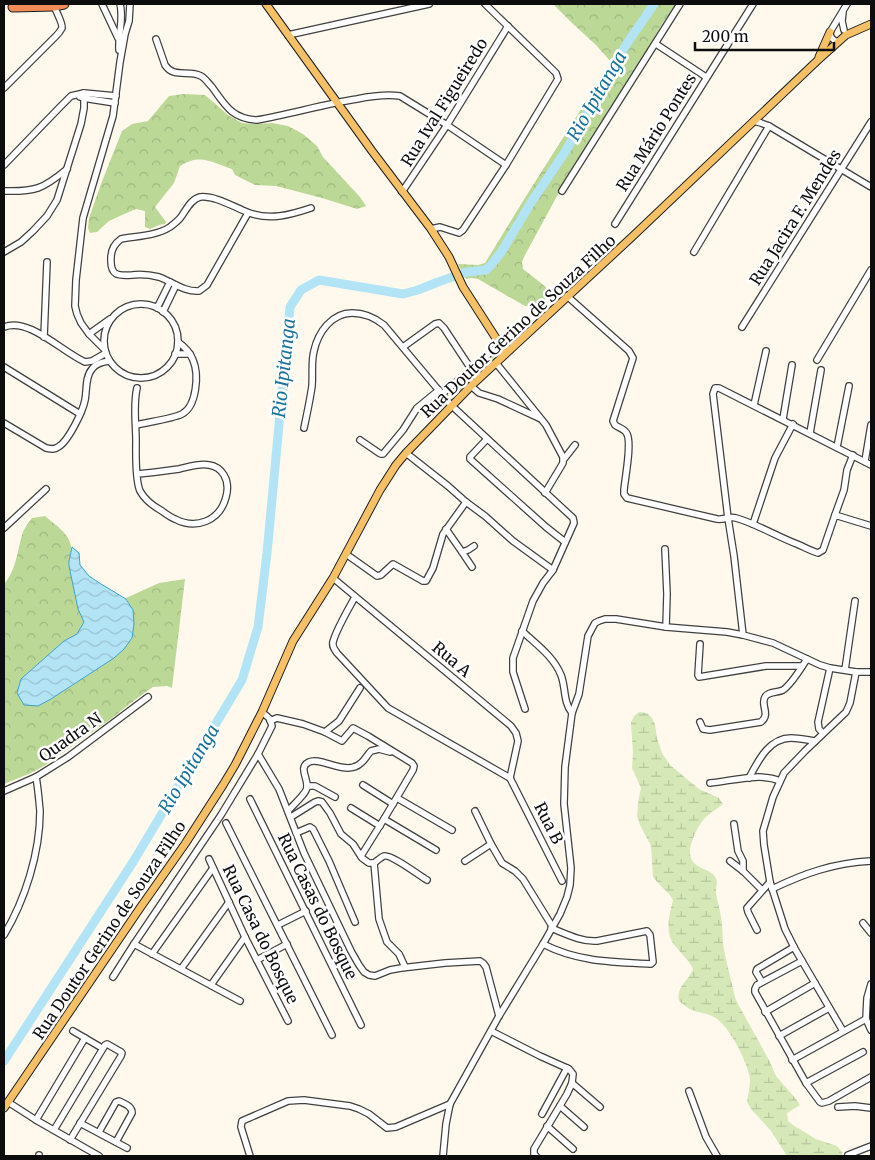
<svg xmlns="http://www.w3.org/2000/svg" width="875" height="1160" font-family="Merriweather,serif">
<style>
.forest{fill:url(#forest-crowns)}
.wetland{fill:url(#wetland-marsh)}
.park{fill:url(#park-tufts)}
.water{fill:url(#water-waves);stroke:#3ba2ca}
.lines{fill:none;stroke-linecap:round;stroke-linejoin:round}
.river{stroke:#b3e4f5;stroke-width:9}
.minor-casing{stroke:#404040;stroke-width:8}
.major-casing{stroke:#1e1e1e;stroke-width:9}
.highway-casing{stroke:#1e1e1e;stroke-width:11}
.minor{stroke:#fff;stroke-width:5.5}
.major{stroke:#f6c166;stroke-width:7}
.highway{stroke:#f18c58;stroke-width:9}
.labels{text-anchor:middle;stroke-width:5;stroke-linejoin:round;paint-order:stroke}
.street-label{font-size:16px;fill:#0d0d0d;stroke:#fff}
.water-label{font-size:18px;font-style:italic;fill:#19729c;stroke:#fff}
</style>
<defs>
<pattern id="forest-crowns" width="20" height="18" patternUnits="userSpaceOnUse" patternTransform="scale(1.25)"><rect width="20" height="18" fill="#bcd897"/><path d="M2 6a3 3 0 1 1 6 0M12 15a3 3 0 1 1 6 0" fill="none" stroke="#a0b881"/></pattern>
<pattern id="wetland-marsh" width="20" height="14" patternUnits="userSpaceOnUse" patternTransform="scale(1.25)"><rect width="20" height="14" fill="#d6e8b8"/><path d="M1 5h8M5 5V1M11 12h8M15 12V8" fill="none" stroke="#b6c69d"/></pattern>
<pattern id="park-tufts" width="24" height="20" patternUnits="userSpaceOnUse" patternTransform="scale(1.25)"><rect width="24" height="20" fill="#d6e8b8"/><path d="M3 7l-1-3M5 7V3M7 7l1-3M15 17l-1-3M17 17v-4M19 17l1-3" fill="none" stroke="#b6c69d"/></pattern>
<pattern id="water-waves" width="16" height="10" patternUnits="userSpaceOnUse" patternTransform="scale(1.25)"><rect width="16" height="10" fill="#b3e4f5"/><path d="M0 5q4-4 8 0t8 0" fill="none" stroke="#99c2d1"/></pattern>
</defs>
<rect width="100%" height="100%" fill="#fff9ed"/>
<!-- forest -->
<g class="forest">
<path d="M553,4H676L660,27L641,61L601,126L575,163L525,255L522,262L523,269L546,287C549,304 540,308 525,306L478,279L471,278L466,279L458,264L478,265L485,263L528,193L611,62L596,45L573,24Z"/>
<path d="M184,94L205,95L228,115L242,123L255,124L272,123L288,126L303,134L317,146L323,157L360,197L366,206L357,209L322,198L276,186L255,185L235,175L232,169C212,162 200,153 180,166L174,183L155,207L166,222L165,224L159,225L150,229L145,227V211L136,209L122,215L109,221L97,232L90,233L88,228L89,218L101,184L122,131L132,124L148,121L169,96Z"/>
<path d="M45,516C54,524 69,533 71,546C72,552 68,560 69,566L78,609L84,622L77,634L64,641L21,679L38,706L51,699L64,691L114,658L124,649L133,610L126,598L159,583L185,579L172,688L167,686L153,687L132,702L111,719L44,766L31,773L4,784V584C17,569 17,550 23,532C25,527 29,522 32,518Z"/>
</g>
<!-- wetland -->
<path class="wetland" d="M639,712L647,713L652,718L655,724L657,738L662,753L670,765L699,789L719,798L723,804C717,809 710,813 705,818C698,825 689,844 690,854C692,872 717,867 717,883C717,885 716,888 716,890C716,899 720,908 721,917C723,926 722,935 723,944C726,962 731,979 735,997L738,1004L770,1062L776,1076L796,1099L800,1105L787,1113L788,1121L793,1125L816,1139L837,1146L842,1152V1156H787L771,1131L751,1109L747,1102C748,1095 750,1087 750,1079C748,1063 729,1025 714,1017C707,1013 699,1013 692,1010C687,1008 683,1004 679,1001C676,986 688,982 693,969C689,960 682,955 676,947C664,934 669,915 673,900L669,894L658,883L653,877L651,846L640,825L637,817L638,802L641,788L632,768L633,753L631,723L634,716Z"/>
<!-- park -->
<polygon class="park" points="498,346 503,353 453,400 447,392"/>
<!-- water -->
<polygon class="water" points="72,547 79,553 80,565 89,576 101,584 126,599 133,610 134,624 132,638 124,649 114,658 51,699 38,706 24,705 17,693 21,679 64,641 77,634 84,622 78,609 69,566 69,561"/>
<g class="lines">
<!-- river -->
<polyline class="river" points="4,1061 133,862 242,680 258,627 267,553 290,307 301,290 319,280 403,294 418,290 438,282 467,272 486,270 492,264 502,251 530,204 565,152 626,45 654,4"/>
<!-- minor casing -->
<g class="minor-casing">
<g id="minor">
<polyline points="102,4 118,38"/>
<polyline points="843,12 842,21 844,30"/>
<polyline points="288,35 429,4"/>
<path d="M156,39L165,65C174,79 189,69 201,76C205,78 208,83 212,87C225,105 232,119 257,120C291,114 324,104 357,99C372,96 385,94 400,96L447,125L506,165"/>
<path d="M838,42C833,40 830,38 830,32L847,4"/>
<polyline points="656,44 706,77"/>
<path d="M119,50C118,35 124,18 120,4"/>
<path d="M4,88L56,36C57,35 61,30 62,28C63,24 56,11 54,6"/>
<polyline points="80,97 83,98 115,103"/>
<polyline points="754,121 761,123 769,126 871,187"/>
<polyline points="4,165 59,108 71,96 84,93 116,96"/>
<path d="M4,191C35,192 43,189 67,169"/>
<polyline points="562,191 680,4"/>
<polyline points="402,192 447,125 508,26"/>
<path d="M248,213L207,285L199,291C184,292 173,282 159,277C151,275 141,274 132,275C118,276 110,276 111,258C111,250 114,244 121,239C137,236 156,236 170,227C174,224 178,221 181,217C186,210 191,199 200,197C214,195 234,207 247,212C269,221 290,215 311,208"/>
<polyline points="615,224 753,4"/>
<polyline points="431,229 440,227 459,233 463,230 506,165 558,79 556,73 485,4"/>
<polyline points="4,252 21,242 33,231 47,216 57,200 81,124 84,108 84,93"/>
<polyline points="694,252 769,126"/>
<path d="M567,296L629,351L633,358L613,421L615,425C619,428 625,429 627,434C632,444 625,478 624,490V494L627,498L717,519C725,520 729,516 736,518C757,524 776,536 797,544C804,547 811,551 818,553L823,550L835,515L871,526"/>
<circle cx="141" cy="341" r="37"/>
<polyline points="157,308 170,282"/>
<polyline points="163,312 176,285"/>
<path d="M4,327C29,317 62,352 85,362L92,361L106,353"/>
<polyline points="742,327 871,122"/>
<polyline points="89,334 110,319"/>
<polyline points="44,337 47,262"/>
<polyline points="403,347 435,324 439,323 444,328 471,369 479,379"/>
<polyline points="105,350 89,334 81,323 77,314 75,306 76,280 83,218 113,116 120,62 125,34 129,21 130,4"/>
<polyline points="175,354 190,354"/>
<polyline points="817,360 871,270"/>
<polyline points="496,363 546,425 563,457 563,463 545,493"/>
<polyline points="4,367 80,414"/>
<polyline points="471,386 479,393 498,399 539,418"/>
<polyline points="442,394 497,347"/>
<polyline points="754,405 766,351"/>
<polyline points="783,419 792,365"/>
<path d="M4,423L46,448C51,449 54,450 58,447C68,442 83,411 85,400C87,390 85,377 92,369C96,363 103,362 109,361"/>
<path d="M136,425C148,422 172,419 182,414C197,406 199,374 193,360C190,352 185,347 178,342"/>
<path d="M304,428C307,414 310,400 312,386C313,374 311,362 314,351C318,332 332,313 352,313C365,313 374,317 384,325L451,405L573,518L574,523L553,570L543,583L533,601L513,658V672L525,709"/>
<polyline points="810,433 821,370"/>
<polyline points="487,439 470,457 470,459 546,527 565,542"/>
<polyline points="360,440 379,453 381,454 383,454 403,430 417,408 439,390"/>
<polyline points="837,447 849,386"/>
<polyline points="406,453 448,486 466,502 485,516 513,541 553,570"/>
<polyline points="564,459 575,445"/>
<polyline points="865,461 871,425"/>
<path d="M137,474C151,473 165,471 179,469C188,467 200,463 209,465C216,466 221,470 224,475C228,482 228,490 226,497C220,521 196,530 175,519C170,517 166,514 162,511C153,506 145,500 140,491C135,479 136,454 136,441C136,424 133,405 137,388"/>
<polyline points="835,515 844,490 847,470 853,455"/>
<polyline points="753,524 775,458 793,424"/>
<polyline points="4,528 46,489"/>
<polyline points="446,529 462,552 468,550 474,546"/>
<polyline points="665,549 667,594 666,627"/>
<polyline points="462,552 472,567"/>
<polyline points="346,554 377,576 381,575 393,564 423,581 426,581 433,568 443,534 466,502"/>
<polyline points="333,578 511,726 516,733 518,741 510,778"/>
<path d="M355,597C349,608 336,630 333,642C332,646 334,649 337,653L388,708L510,778"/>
<path d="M522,631C537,645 553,656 561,675C566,688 563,702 572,713"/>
<polyline points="743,635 734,556 728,518 713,394 715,388 719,388 871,465"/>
<polyline points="700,644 698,675 699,677 766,666 802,666"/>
<polyline points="845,670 855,601"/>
<polyline points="270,721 277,718 303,724 325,732 342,741 353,728 368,736 412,763 414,766 413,770 384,819"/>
<path d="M700,722L703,729L710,730L761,722C771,714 760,705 765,697C768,691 778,693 783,690C792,684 801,668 807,659"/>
<polyline points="325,732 339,721 360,688"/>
<polyline points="823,733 819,729 818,722 830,668"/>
<polyline points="258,754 279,789 304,853 351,951 359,965 364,972 369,975 375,976 390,970 401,968 445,963 480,961 483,963 486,967 499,1016"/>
<polyline points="510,778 562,881"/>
<path d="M749,778C758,761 769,738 791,738C799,738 807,740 815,741"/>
<path d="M710,783C732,781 760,772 780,781"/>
<polyline points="363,785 393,804"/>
<polyline points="307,786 315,786 335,797"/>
<polyline points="4,791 36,777 68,757 148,697"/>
<polyline points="397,798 452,830"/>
<polyline points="250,799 361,1025"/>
<polyline points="351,808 380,826"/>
<path d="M288,811C293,805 307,793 307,787C308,778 298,767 309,762C321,756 346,777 361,763C365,760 367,755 371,751L379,749L390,752"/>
<polyline points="475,811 491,844 502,863 515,871 523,879 552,926"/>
<path d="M291,817L315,802L318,801L322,802L330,813L341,834L353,844L362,858L369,863H374C377,861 381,857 384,856C391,854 420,876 427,880"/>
<polyline points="226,823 332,1035"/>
<polyline points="734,824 738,851 743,861 743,871"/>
<polyline points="296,833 310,827 313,829 329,861 355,922"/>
<polyline points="361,856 384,819 436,850"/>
<polyline points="209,859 245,937 288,1021"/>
<polyline points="465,861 491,844"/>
<polyline points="730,861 743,871 762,890"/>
<polyline points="374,863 379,919 387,942 399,954 405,967"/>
<path d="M772,889C805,873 834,863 871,861"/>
<polyline points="863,923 871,933"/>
<polyline points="278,925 306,911"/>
<polyline points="757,930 748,912 747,908 770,882"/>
<path d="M4,935C25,900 40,853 40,811C39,800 38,788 36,777"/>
<polyline points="134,944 240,1001"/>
<path d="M543,944C578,962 613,962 651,964L653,962L650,935L647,931L597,941C581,942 566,934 551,928"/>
<polyline points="152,954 213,868"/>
<polyline points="257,960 287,944"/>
<polyline points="802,961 757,985 755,989 755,992 806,1083 863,1052"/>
<polyline points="181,969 229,902"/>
<polyline points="113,977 134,944 221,815 258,754 272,726 270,719 262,712"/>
<polyline points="762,982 756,972 757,969 794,947"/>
<polyline points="871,984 867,998 866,1019 871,1030"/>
<polyline points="211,985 245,937"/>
<polyline points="765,1012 815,983"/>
<polyline points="73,1031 102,1048"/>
<polyline points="491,1031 540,1056 569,1069 573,1074 572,1083 567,1094 534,1149 534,1154 536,1156"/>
<polyline points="843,1031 795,949 785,929 770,882 764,845 763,831 773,797 784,773 805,751 846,712 850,703 856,672"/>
<polyline points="779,1036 829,1008"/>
<polyline points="792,1060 866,1019"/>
<polyline points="572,1083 600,1107"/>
<polyline points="806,1083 820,1102 822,1103 829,1101 871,1077"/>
<polyline points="689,1091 706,1137 717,1156"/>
<polyline points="8,1102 36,1120 99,1156"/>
<polyline points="560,1106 584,1127"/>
<polyline points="838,1107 855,1106 871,1108"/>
<polyline points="542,1114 567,1068"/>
<polyline points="36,1120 85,1038"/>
<polyline points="80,1123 127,1148"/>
<polyline points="547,1126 573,1149"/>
<polyline points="54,1130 105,1045 107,1044 121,1052 122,1053 121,1056 70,1140"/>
<path d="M99,1132L116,1102L119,1101C125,1104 132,1106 132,1113L116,1142"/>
<polyline points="848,1155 871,1146"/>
<polyline points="39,1156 39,1155"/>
<polyline points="250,1156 241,1127 242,1121 288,1101 304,1100 350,1106 359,1109 369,1114 387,1128 396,1127 450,1104"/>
<polyline points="443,1156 446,1124 450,1104 499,1016 543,944 560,914 567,897 570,885 571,868 564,804 565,767 572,713 579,694 588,636 595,623 599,621 605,619 616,619 666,627 727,632 743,635 773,643 820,665 830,668 856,672 871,672"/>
</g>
</g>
<!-- major casing -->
<g class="major-casing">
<g id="major">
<polyline points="266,4 372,151 431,229 449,257 463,287 501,346 504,355"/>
<polyline points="819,57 830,32"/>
<polyline points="4,1108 140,908 185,844 223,785 235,765 262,712 293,641 333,578 380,490 396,465 406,453 471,386 633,236 817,61 846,35 871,24"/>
</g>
</g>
<!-- highway casing -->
<g class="highway-casing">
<polyline id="highway" points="13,7 54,6 64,4"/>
</g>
<!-- minor -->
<use href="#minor" class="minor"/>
<!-- major -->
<use href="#major" class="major"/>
<!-- highway -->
<use href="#highway" class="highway"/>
</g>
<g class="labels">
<!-- street labels -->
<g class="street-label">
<text transform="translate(444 102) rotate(-58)" y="6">Rua Ival Figueiredo</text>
<text transform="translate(656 132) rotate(-58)" y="6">Rua Mário Pontes</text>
<text transform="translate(795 217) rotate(-58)" y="6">Rua Jacira F. Mendes</text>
<text transform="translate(518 326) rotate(-43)" y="6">Rua Doutor Gerino de Souza Filho</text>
<text transform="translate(452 659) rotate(40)" y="6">Rua A</text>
<text transform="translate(70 737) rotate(-35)" y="6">Quadra N</text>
<text transform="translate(549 823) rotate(63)" y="6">Rua B</text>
<text transform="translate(318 906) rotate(64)" y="6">Rua Casas do Bosque</text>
<text transform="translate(109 930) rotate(-56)" y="6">Rua Doutor Gerino de Souza Filho</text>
<text transform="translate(261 934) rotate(64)" y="6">Rua Casa do Bosque</text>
</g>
<!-- water labels -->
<g class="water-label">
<text transform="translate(597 96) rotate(-60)" y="6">Rio Ipitanga</text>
<text transform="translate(284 368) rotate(-84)" y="6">Rio Ipitanga</text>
<text transform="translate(189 769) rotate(-59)" y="6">Rio Ipitanga</text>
</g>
</g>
<!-- border -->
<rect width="875" height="1160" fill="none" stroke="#0d0d0d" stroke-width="10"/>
<!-- scale -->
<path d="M695 42v8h139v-8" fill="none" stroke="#0d0d0d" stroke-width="2.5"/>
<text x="702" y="42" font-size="15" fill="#0d0d0d" stroke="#ffffff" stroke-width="4" paint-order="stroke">200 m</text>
</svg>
